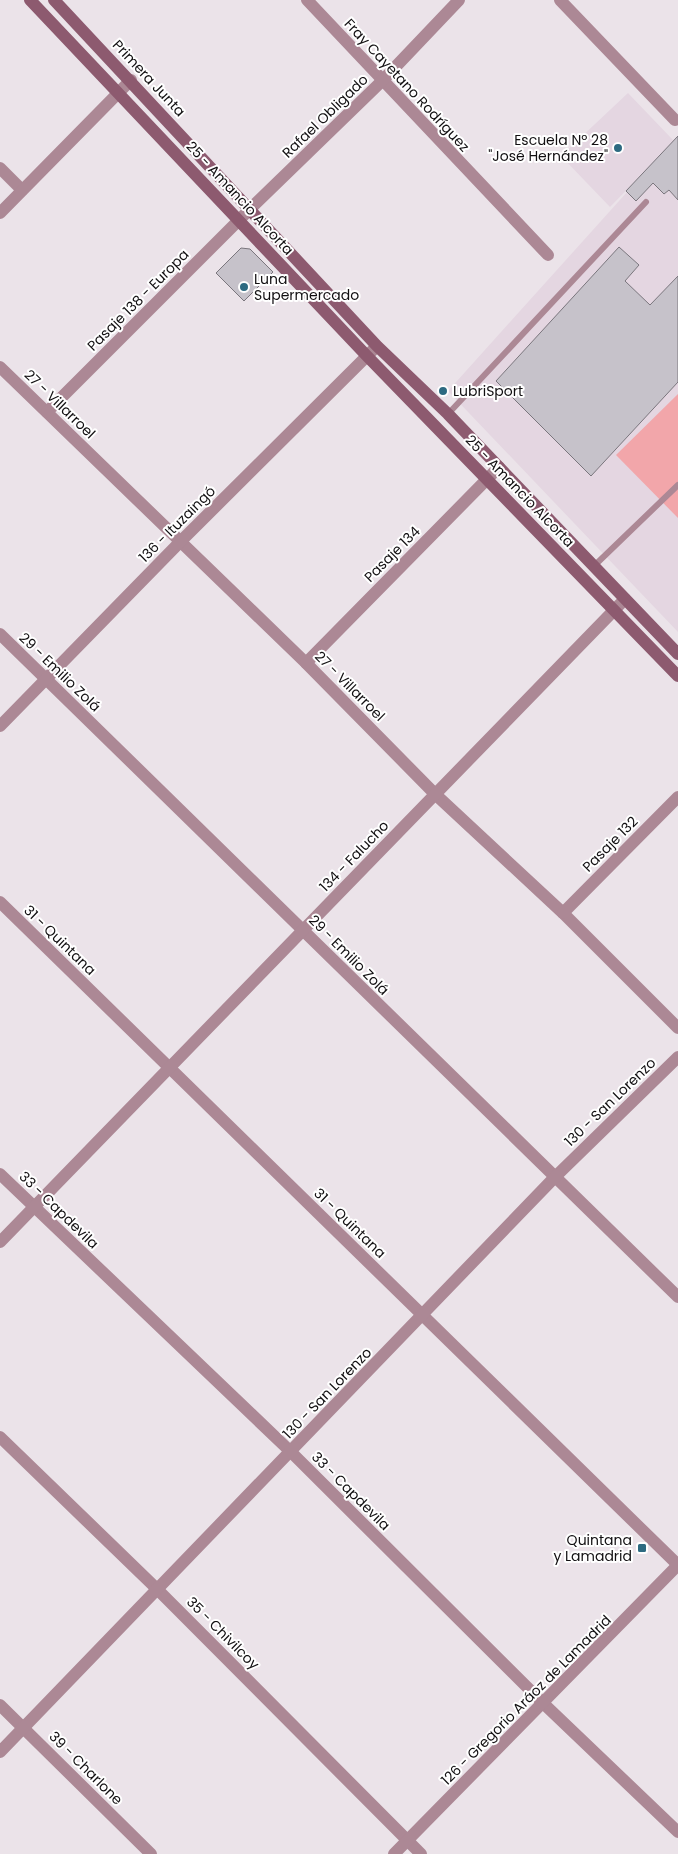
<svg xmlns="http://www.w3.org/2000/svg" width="678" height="1854" font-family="Poppins,sans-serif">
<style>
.built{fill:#e4d6e1}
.green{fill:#f2a6aa}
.building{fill:#c6c2ca;stroke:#7a767d}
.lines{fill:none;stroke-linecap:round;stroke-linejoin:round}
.lane{stroke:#ac8895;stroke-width:6}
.street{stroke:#ac8895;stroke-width:12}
.secondary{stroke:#8d5a6f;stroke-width:12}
.poi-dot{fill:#2d6a81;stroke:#fff;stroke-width:2}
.labels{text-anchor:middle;stroke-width:4;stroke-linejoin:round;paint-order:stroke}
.street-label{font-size:14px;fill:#110f11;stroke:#fff}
.poi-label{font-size:14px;fill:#110f11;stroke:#fff;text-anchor:end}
</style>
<rect width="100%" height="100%" fill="#ebe3e9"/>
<!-- built -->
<polygon class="built" points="628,93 673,140 678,136 678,632 448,391 655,161 610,207 561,156"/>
<!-- green -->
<polygon class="green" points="678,394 678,518 616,455"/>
<!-- building -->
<g class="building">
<polygon points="678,136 678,200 669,190 664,194 653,183 636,201 626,191"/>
<polygon points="619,247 639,265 625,281 650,305 678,276 678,382 591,476 496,381"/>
<polygon points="241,248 250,249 273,272 244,301 216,273"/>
</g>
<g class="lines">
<!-- lane -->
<g class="lane">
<polyline points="448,414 646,202"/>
<polyline points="594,566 678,485"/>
</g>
<!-- street -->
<g class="street">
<polyline points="307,0 548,255"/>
<polyline points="560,0 675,120"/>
<polyline points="0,168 22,190"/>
<polyline points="0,213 131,80"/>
<polyline points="0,367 306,663 435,794 563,913 678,1028"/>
<polyline points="47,412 250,209 382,81 459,0"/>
<polyline points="0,634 678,1297"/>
<polyline points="306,663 499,467"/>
<polyline points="0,726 180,542 375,348"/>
<polyline points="0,902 678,1565"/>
<polyline points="563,913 678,797"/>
<polyline points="0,1174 291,1452 544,1704 678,1832"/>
<polyline points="0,1242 625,599"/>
<polyline points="0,1437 158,1590 421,1854"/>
<polyline points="0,1705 151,1854"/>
<polyline points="0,1752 554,1178 678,1057"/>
<polyline points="394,1854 678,1565"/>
</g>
<!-- secondary -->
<g class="secondary">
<polyline points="30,0 366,355 678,676"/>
<polyline points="54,0 377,346 448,414 678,654"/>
</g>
</g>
<!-- markers -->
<g class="poi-dot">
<circle cx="618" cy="148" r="5"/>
<circle cx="244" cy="287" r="5"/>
<circle cx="443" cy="391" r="5"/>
<rect x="637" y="1543" width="10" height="10" rx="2.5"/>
</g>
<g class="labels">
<!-- street labels -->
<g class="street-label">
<text transform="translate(149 78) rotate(47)" y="5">Primera Junta</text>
<text transform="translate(407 85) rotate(47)" y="5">Fray Cayetano Rodríguez</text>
<text transform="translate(325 116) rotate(-44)" y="5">Rafael Obligado</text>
<text transform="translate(240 198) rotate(47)" y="5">25 - Amancio Alcorta</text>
<text transform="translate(138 300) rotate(-45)" y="5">Pasaje 138 - Europa</text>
<text transform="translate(60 404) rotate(44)" y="5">27 - Villarroel</text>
<text transform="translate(520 491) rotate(46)" y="5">25 - Amancio Alcorta</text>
<text transform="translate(177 524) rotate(-45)" y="5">136 - Ituzaingó</text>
<text transform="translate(392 554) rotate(-45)" y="5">Pasaje 134</text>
<text transform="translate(60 672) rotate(44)" y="5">29 - Emilio Zolá</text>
<text transform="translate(350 686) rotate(45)" y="5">27 - Villarroel</text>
<text transform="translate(610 844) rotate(-45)" y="5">Pasaje 132</text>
<text transform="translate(354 856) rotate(-46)" y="5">134 - Falucho</text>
<text transform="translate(60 940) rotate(44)" y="5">31 - Quintana</text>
<text transform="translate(349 955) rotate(45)" y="5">29 - Emilio Zolá</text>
<text transform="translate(610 1102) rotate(-44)" y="5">130 - San Lorenzo</text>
<text transform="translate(59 1210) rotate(44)" y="5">33 - Capdevila</text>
<text transform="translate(350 1223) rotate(44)" y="5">31 - Quintana</text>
<text transform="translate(327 1393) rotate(-46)" y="5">130 - San Lorenzo</text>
<text transform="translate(351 1491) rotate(45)" y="5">33 - Capdevila</text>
<text transform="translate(223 1633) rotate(45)" y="5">35 - Chivilcoy</text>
<text transform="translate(526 1700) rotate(-45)" y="5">126 - Gregorio Aráoz de Lamadrid</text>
<text transform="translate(86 1768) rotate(45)" y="5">39 - Charlone</text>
</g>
<!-- poi labels -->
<g class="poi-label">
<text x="608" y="145">Escuela Nº 28<tspan x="608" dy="16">"José Hernández"</tspan></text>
<text x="254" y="284" text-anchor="start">Luna<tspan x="254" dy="16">Supermercado</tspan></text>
<text x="453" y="396" text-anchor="start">LubriSport</text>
<text x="632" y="1545">Quintana<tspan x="632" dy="16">y Lamadrid</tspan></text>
</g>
</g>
</svg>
